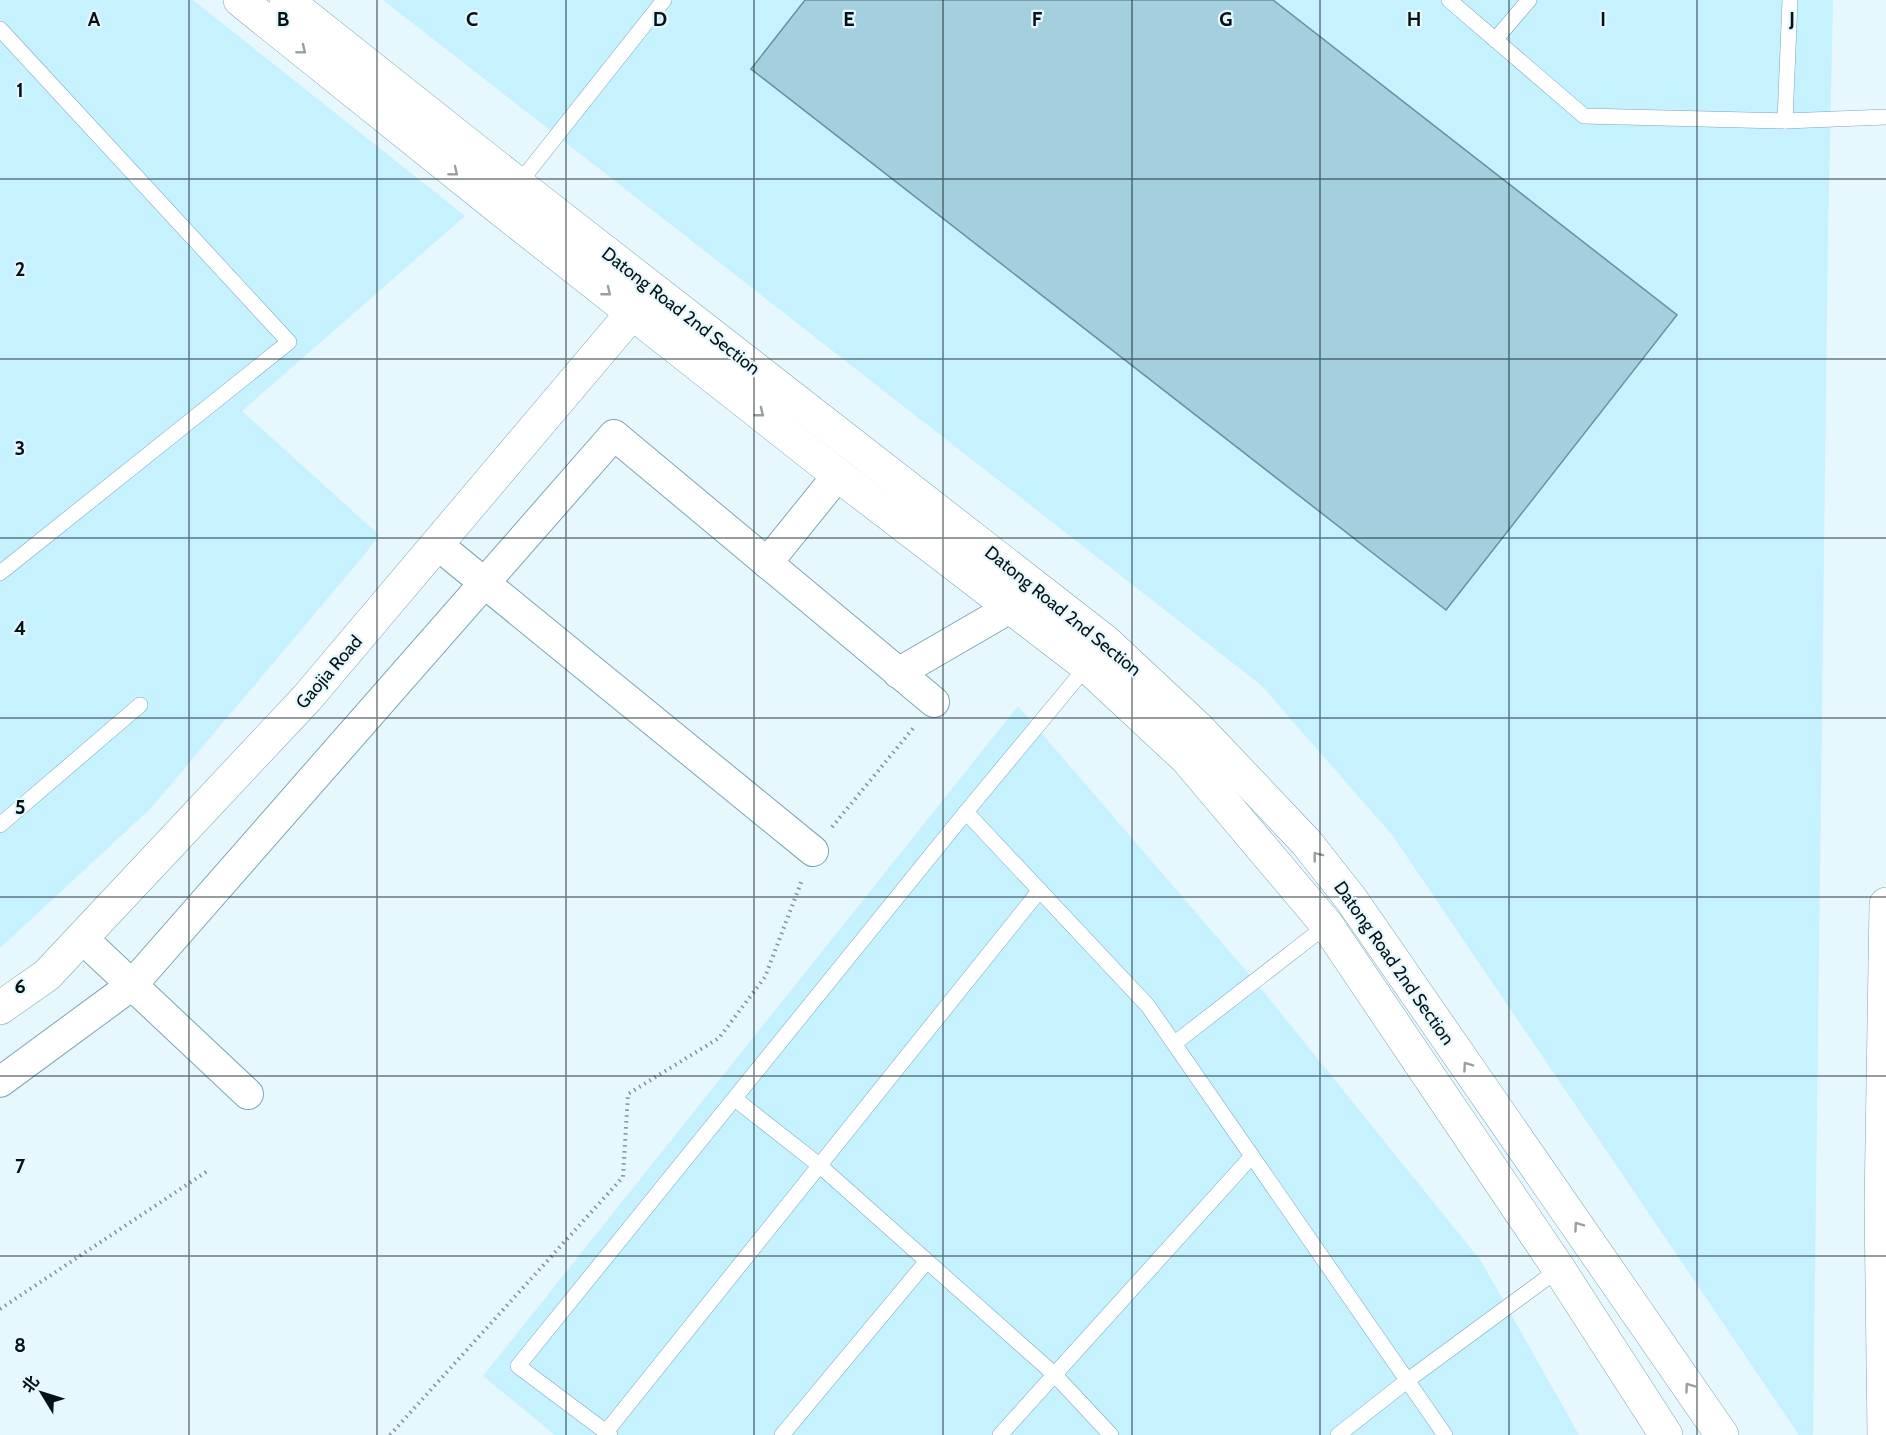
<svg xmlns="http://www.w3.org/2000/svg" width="1886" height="1435" font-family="Cabin,'Noto Sans SC',sans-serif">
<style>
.built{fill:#c6f1ff}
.building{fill:#a4cfde;stroke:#68919f;stroke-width:1.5}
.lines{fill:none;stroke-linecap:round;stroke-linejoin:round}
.service-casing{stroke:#7ca6b4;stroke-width:16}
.minor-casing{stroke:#7ca6b4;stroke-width:32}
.tertiary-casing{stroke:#7ca6b4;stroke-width:34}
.secondary-casing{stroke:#7ca6b4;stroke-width:34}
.path{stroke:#819197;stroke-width:4;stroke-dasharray:1.5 4.5;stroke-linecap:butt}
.service{stroke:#fff;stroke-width:15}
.minor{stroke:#fff;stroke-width:30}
.tertiary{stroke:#fff;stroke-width:33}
.secondary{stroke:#fff;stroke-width:33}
.oneway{stroke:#9aa0a2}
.grid{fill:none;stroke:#031217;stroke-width:1.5;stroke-opacity:0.55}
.labels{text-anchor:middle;stroke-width:4.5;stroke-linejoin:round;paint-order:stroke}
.street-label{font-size:18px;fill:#031217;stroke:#e6f7fd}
.grid-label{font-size:20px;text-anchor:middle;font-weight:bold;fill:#031217;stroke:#e6f7fd;stroke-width:4.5;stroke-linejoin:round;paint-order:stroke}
</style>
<rect width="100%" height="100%" fill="#e6f7fd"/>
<!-- built -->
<g class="built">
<polygon points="0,0 193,0 465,216 242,411 379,535 365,554 151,808 0,948"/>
<polygon points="383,0 1833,0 1828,229 1813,1435 1799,1435 1393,836 1261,685"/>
<polygon points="1018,706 1254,980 1481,1261 1579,1435 555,1435 483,1376"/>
</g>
<!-- building -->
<polygon class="building" points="805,0 1273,0 1677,315 1446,610 751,69"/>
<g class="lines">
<!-- service casing -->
<g class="service-casing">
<g id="service">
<polyline points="1449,0 1584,116 1785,121 1886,117"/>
<polyline points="0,29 289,342 0,573"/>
<polyline points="1495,40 1529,0"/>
<polyline points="1785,121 1790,0"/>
<polyline points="516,187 664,0"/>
<polyline points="1087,666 966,812 1148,1006 1445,1435"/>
<polyline points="0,825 140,705"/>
<polyline points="1175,1043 1327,925"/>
<polyline points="735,1099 819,1165 1054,1374 1111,1435"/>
<polyline points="606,1432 518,1366 966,812"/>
<polyline points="610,1435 606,1432 1040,890"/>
<polyline points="782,1435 927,1261"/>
<polyline points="1000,1435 1252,1156"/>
<polyline points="1338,1435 1408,1380 1559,1269"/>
</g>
</g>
<!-- minor casing -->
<g class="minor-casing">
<g id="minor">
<polyline points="438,545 813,851"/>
<polyline points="767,563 838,475"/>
<polyline points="898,673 1010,608"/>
<polyline points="82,938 248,1094"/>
<polyline points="0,1082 132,985 614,435 934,702"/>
</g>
</g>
<!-- tertiary casing -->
<g class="tertiary-casing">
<g id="tertiary">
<polyline points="240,0 499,208 838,475 1087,666 1187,759 1327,925 1559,1269 1666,1435"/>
<polyline points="286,0 518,184 1106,642 1199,729 1306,842 1351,899 1722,1435"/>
<polyline points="0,1008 47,975 307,698 633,312"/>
</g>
</g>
<!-- secondary casing -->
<g class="secondary-casing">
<polyline id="secondary" points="1884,1435 1881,1205 1886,904"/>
</g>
<!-- path -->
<g class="path">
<polyline points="832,827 915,726"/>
<polyline points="0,1309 209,1170"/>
<polyline points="390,1435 623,1177 628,1094 719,1038 765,977 802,880"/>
</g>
<!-- service -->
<use href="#service" class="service"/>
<!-- minor -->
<use href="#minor" class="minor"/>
<!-- tertiary -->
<use href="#tertiary" class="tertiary"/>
<!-- secondary -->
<use href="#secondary" class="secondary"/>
</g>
<!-- one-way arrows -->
<defs><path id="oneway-chevron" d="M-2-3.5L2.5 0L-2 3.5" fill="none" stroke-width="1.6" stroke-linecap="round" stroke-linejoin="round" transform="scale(1.5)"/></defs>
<g class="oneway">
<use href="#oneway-chevron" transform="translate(302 50) rotate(39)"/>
<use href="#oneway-chevron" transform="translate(454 172) rotate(39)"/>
<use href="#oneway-chevron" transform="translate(607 292) rotate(38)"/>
<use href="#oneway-chevron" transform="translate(760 413) rotate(38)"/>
<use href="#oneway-chevron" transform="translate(1317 856) rotate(-128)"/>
<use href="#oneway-chevron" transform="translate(1467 1066) rotate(-125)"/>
<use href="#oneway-chevron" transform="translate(1578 1226) rotate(-125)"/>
<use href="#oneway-chevron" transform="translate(1689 1387) rotate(-125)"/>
</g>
<!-- grid -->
<path class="grid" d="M189,0V1435M377,0V1435M566,0V1435M754,0V1435M943,0V1435M1132,0V1435M1320,0V1435M1509,0V1435M1697,0V1435M0,179H1886M0,359H1886M0,538H1886M0,718H1886M0,897H1886M0,1076H1886M0,1256H1886"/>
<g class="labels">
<!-- street labels -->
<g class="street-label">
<text transform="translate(681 311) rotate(38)" y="6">Datong Road 2nd Section</text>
<text transform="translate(1063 611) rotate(39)" y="6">Datong Road 2nd Section</text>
<text transform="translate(329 672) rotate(-49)" y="6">Gaojia Road</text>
<text transform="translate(1394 963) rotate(55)" y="6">Datong Road 2nd Section</text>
</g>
</g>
<g class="grid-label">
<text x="94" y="26">A</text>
<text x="283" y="26">B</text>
<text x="472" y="26">C</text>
<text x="660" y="26">D</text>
<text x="849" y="26">E</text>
<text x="1037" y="26">F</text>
<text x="1226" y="26">G</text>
<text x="1414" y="26">H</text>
<text x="1603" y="26">I</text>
<text x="1792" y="26">J</text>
<text x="20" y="97">1</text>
<text x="20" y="276">2</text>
<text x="20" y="455">3</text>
<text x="20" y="635">4</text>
<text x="20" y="814">5</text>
<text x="20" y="993">6</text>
<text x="20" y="1173">7</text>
<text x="20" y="1352">8</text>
</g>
<!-- north arrow -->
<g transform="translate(42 1393) rotate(308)" stroke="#e6f7fd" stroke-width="4.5" paint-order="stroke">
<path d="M0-4.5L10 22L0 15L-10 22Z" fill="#031217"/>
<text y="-9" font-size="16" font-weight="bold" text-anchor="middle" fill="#031217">北</text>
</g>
</svg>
